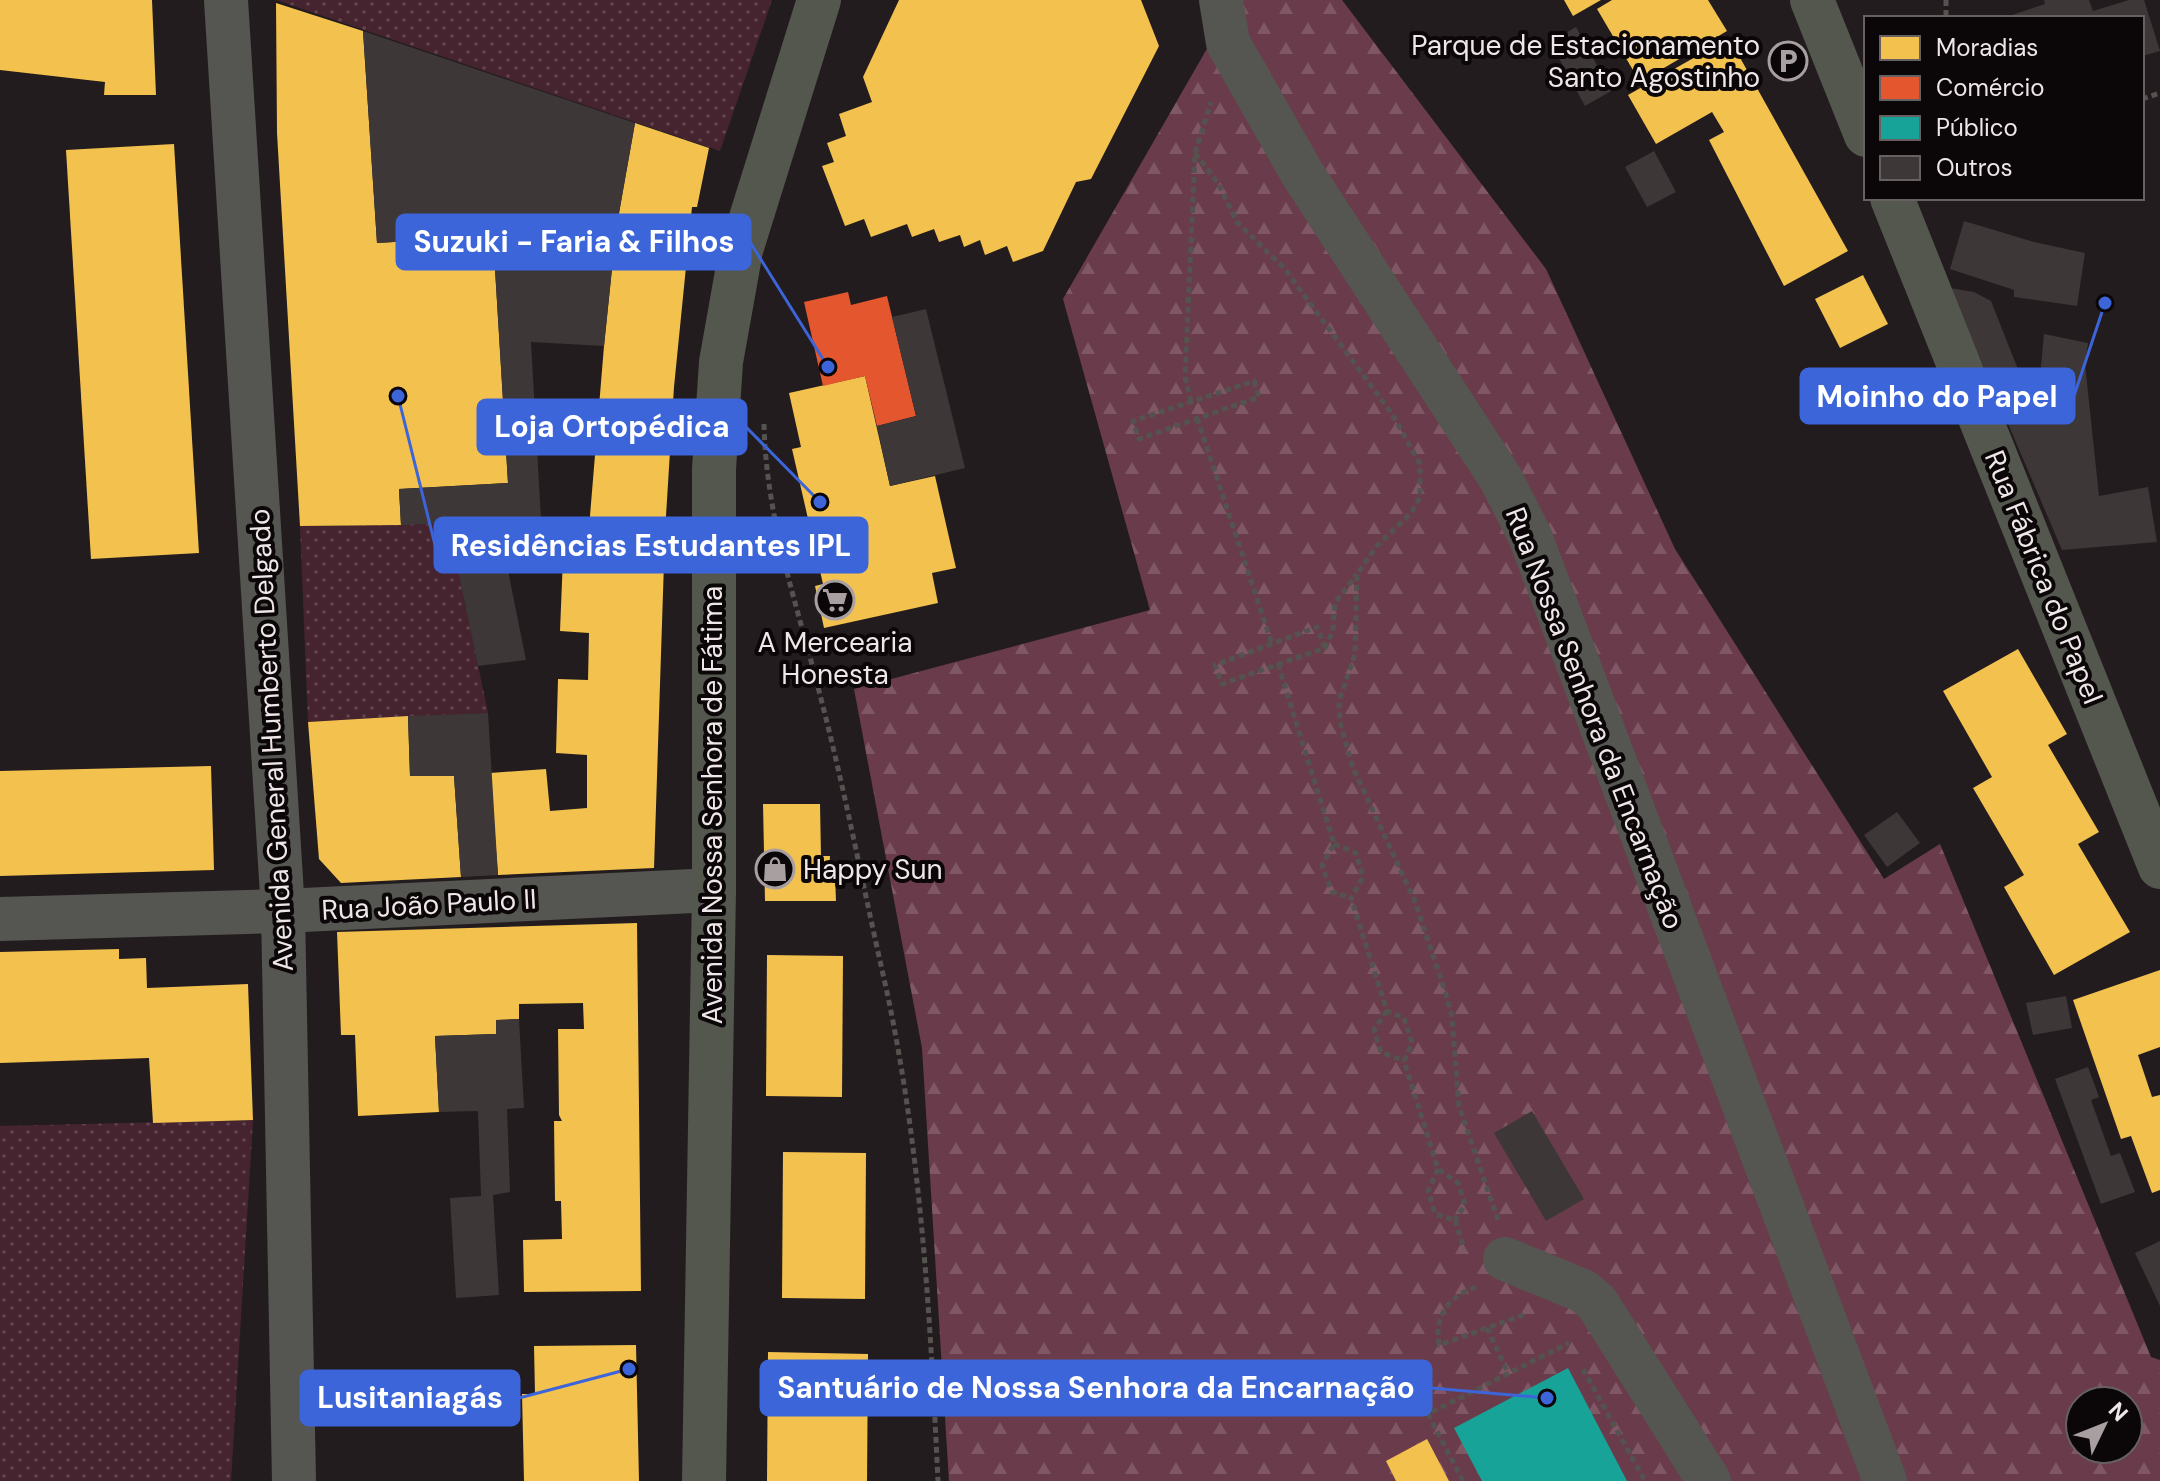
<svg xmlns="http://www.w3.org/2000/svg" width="2160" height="1481" font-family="'DM Sans',sans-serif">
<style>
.grass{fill:url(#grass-dots)}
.forest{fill:url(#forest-firs);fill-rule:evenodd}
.homes{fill:#f2c14e}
.shops{fill:#e4572e}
.public{fill:#17a398}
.building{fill:#3d3738}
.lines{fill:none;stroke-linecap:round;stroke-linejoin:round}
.path{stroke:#545350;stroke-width:5;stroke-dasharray:6 4;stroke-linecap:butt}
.minor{stroke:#555651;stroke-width:44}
.major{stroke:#53574e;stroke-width:44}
.labels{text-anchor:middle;stroke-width:8;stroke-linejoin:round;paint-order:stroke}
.poi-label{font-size:28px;fill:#efe6e8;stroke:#0b0607;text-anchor:end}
.street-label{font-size:28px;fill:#efe6e8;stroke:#0b0607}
.leader{fill:none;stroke:#3c65da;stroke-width:3}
.callout-dot{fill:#3c65da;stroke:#0b0607;stroke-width:3}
.callout{fill:#3c65da;stroke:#3c65da;stroke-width:3}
.callout-label{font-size:30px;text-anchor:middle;font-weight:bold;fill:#fff}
</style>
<defs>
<pattern id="grass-dots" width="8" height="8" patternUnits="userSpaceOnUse" patternTransform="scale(2)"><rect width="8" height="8" fill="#46242f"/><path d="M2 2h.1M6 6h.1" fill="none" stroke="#61444d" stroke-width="1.8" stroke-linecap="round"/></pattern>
<pattern id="forest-firs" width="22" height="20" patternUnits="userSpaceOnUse" patternTransform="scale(2)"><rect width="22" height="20" fill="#6a3c4b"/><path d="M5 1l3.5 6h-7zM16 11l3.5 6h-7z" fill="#805865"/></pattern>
</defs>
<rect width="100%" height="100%" fill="#231c1e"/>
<!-- grass -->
<g class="grass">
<polygon points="276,0 772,0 720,151"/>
<polygon points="448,523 488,713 308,722 300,526"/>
<polygon points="253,1120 231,1481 0,1481 0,1126"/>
</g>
<!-- forest -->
<path class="forest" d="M1235,0H1342L1546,269L1675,549L1884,879L1940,844L2151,1357L2160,1360V1481H949L922,1048L854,689L1150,610L1063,299ZM2080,1401H2128V1449H2080Z"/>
<!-- homes -->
<g class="homes">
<polygon points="0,0 152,0 156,95 104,95 105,82 0,70"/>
<polygon points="899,0 1141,0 1159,46 1091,179 1076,182 1043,251 1013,262 1007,246 985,255 980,240 964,247 960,235 939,242 934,229 912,237 907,224 871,237 864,219 845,226 822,166 834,162 827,143 846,136 839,114 872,102 863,77"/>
<polygon points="1564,0 1601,0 1573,16"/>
<polygon points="1612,0 1708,0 1727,31 1640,82 1597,9"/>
<polygon points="276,3 363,31 377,243 493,236 508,483 399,489 401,525 300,526 277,133"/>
<polygon points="1729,38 1848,251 1784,286 1709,140 1724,132 1712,112 1656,144 1628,95"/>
<polygon points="635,123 709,148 697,207 692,207 674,387 665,532 654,868 498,875 490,773 546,769 550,811 587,808 587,755 556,753 558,679 588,680 589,633 560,631 563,557 595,558 596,529 589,528 604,346 616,230"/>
<polygon points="174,144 199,553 91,559 66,150"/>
<polygon points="1863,275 1888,324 1840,348 1815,299"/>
<polygon points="865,376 890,486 935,476 956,568 932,573 938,603 824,628 815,586 823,584 792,449 801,447 789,393"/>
<polygon points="2018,649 2067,734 2048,745 2099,832 2078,844 2130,932 2054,975 2004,887 2024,875 1973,788 1992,777 1943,691"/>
<polygon points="408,716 410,776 454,776 461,877 341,883 319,859 308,722"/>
<polygon points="211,766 214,870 0,876 0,771"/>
<polygon points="763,804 820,804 821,856 830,856 829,874 835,874 836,901 765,901"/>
<polygon points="637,923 641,1291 524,1292 523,1240 562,1239 561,1201 555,1201 554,1121 562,1121 559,1115 558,1029 584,1029 583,1003 519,1004 519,1019 496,1020 496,1034 435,1036 439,1112 358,1116 355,1035 341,1035 337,932"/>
<polygon points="119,949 119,959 146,958 147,988 248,984 253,1120 153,1123 149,1058 0,1063 0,952"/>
<polygon points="767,955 843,956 842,1097 766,1096"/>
<polygon points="2160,970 2160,1047 2138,1055 2152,1097 2160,1095 2160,1190 2152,1193 2131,1136 2121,1139 2073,1000"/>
<polygon points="783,1152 866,1153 865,1299 782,1298"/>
<polygon points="636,1345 639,1481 524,1481 522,1394 535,1394 534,1346"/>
<polygon points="768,1352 868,1354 867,1481 767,1481"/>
<polygon points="1427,1439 1449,1481 1396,1481 1386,1461"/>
</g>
<!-- shops -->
<polygon class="shops" points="848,292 851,305 887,296 916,416 877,426 865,376 823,386 804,302"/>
<!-- public -->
<polygon class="public" points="1568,1368 1627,1481 1482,1481 1454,1428"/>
<!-- building -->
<g class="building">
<polygon points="2044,0 2089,0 2093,11 2129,0 2144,0 2160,51 2142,56 2142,18 2003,18 2045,4"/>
<polygon points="1576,27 1611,91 1585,106 1550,42"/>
<polygon points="363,31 635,123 616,230 604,346 531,342 541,519 498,521 526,660 478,666 448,523 401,525 399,489 508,483 493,236 377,243"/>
<polygon points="1654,151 1676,192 1647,207 1625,167"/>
<polygon points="1964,221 2034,242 2085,253 2077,306 2014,297 2014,290 1950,269"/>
<polygon points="1950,288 1974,292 1991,301 2023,382 2040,377 2044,334 2088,343 2085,364 2099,496 2148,487 2157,542 2062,550"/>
<polygon points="926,309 965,468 890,486 877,426 916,416 892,317"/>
<polygon points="488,713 498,875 461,877 454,776 410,776 408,716"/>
<polygon points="1897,812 1920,843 1887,867 1864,835"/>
<polygon points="2066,996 2072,1028 2033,1035 2026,1003"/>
<polygon points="519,1019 524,1108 507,1109 510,1192 493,1195 499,1295 456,1298 450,1198 481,1196 478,1111 439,1112 435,1036 496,1034 496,1020"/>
<polygon points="2088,1067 2099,1097 2091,1100 2111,1156 2120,1153 2135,1192 2101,1204 2055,1079"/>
<polygon points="1532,1111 1584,1199 1546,1221 1494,1133"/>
<polygon points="2160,1241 2160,1306 2135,1253"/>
</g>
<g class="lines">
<!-- path -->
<g class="path">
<polyline points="1946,0 1946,18"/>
<polyline points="2142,99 2160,93"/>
<polyline points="1195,153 1218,183 1237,222 1284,268 1392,414 1420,464 1420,497 1411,513 1377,546 1357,574 1355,654 1339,701 1340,722 1353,768 1414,899 1446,994 1452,1017 1459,1106 1498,1220"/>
<polygon points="1254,381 1259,397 1139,439 1133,421"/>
<polyline points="1191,402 1185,377 1195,153 1211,102"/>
<polyline points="1197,418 1272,644"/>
<path d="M764,424C766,518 797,604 820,695C845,790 863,887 885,983C921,1147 930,1314 938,1481"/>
<polyline points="1325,648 1317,627 1215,665 1222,684 1325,648 1333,631 1335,603 1357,574"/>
<polyline points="1278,664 1334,844 1322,865 1332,892 1351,898"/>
<polyline points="1334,844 1356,853 1363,877 1351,898 1387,1011 1404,1018 1412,1043 1404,1061 1438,1169 1458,1183 1465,1205 1455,1220"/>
<polyline points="1387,1011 1374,1030 1381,1052 1404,1061"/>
<polyline points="1438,1169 1428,1191 1435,1214 1455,1220"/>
<polyline points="1455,1220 1464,1249"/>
<path d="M1476,1287C1449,1296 1434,1316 1439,1345L1526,1314"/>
<polyline points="1487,1328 1508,1373"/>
<polyline points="1583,1369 1645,1481"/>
<polyline points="1463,1481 1428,1414 1569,1343"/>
</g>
<!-- minor -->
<g class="minor">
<polyline points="226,0 283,911 294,1481"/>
<polyline points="1221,0 1228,43 1302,173 1501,479 1530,536 1885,1481"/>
<polyline points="0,919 283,911 714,890"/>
<polyline points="1505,1259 1583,1291 1597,1303 1709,1481"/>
</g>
<!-- major -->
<g class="major">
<polyline points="1812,0 1866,135"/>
<polyline points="1892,198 2160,867"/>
<polyline points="704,1481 714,890 714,469 721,362 741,250 819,0"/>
</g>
</g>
<!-- icons -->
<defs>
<g id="parking-ring" transform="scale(2)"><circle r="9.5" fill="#0b0607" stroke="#a89fa1" stroke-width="1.5"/><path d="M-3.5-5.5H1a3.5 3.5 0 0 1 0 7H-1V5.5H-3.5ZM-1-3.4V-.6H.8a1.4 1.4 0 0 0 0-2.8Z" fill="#a89fa1"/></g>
<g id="supermarket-ring" transform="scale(2)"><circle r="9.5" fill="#0b0607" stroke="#a89fa1" stroke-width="1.5"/><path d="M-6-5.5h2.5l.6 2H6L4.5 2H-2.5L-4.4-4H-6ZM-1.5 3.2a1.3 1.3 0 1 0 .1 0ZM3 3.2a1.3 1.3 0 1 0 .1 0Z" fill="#a89fa1"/></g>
<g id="shop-ring" transform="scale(2)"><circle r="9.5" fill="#0b0607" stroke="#a89fa1" stroke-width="1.5"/><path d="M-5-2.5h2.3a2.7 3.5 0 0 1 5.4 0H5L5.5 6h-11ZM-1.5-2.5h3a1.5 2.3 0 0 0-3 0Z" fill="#a89fa1"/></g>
</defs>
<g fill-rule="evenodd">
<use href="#parking-ring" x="1788" y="61"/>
<use href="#supermarket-ring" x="835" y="600"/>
<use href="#shop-ring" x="775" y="869"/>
</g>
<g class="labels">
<!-- poi labels -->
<g class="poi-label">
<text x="1760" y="55">Parque de Estacionamento<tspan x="1760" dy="32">Santo Agostinho</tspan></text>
<text x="835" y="652" text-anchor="middle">A Mercearia<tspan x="835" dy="32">Honesta</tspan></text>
<text x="803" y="879" text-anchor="start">Happy Sun</text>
</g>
<!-- street labels -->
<g class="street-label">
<text transform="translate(2044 577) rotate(68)" y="10">Rua Fábrica do Papel</text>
<text transform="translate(1595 718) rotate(69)" y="10">Rua Nossa Senhora da Encarnação</text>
<text transform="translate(271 740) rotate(-93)" y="10">Avenida General Humberto Delgado</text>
<text transform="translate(712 805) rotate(-90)" y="10">Avenida Nossa Senhora de Fátima</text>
<text transform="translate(429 904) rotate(-3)" y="10">Rua João Paulo II</text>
</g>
</g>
<!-- callouts -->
<path class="leader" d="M828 367L750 242M2105 303L2074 396M820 502L746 427M398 396L435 545M1547 1398L1431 1388M629 1369L519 1398"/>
<g class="callout-dot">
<circle cx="828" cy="367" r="8"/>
<circle cx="2105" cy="303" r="8"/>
<circle cx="820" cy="502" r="8"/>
<circle cx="398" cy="396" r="8"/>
<circle cx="1547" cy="1398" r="8"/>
<circle cx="629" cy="1369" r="8"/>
</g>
<g class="callout">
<rect x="397" y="215" width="353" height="54" rx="8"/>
<rect x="1801" y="369" width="273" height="54" rx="8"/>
<rect x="478" y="400" width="268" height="54" rx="8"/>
<rect x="435" y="518" width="432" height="54" rx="8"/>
<rect x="761" y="1361" width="670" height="54" rx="8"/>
<rect x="301" y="1371" width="218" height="54" rx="8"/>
</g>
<g class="callout-label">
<text x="574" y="252">Suzuki - Faria &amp; Filhos</text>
<text x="1937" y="407">Moinho do Papel</text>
<text x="612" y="437">Loja Ortopédica</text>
<text x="651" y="556">Residências Estudantes IPL</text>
<text x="1096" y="1398">Santuário de Nossa Senhora da Encarnação</text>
<text x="410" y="1408">Lusitaniagás</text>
</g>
<!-- legend -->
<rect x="1864" y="16" width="280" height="184" fill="#0b0607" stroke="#666061" stroke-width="2"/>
<rect x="1880" y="36" width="40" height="24" fill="#f2c14e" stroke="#666061" stroke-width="2"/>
<text x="1936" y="56" font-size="24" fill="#efe6e8">Moradias</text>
<rect x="1880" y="76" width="40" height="24" fill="#e4572e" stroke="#666061" stroke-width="2"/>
<text x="1936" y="96" font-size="24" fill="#efe6e8">Comércio</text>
<rect x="1880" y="116" width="40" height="24" fill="#17a398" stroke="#666061" stroke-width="2"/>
<text x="1936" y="136" font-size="24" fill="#efe6e8">Público</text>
<rect x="1880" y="156" width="40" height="24" fill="#3d3738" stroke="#666061" stroke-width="2"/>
<text x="1936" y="176" font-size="24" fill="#efe6e8">Outros</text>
<!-- north arrow -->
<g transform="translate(2104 1425) rotate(47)"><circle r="38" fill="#0b0607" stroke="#666061" stroke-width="2"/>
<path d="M0-6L14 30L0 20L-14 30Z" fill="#a89fa1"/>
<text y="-12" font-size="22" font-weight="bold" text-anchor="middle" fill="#efe6e8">N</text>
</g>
</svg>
